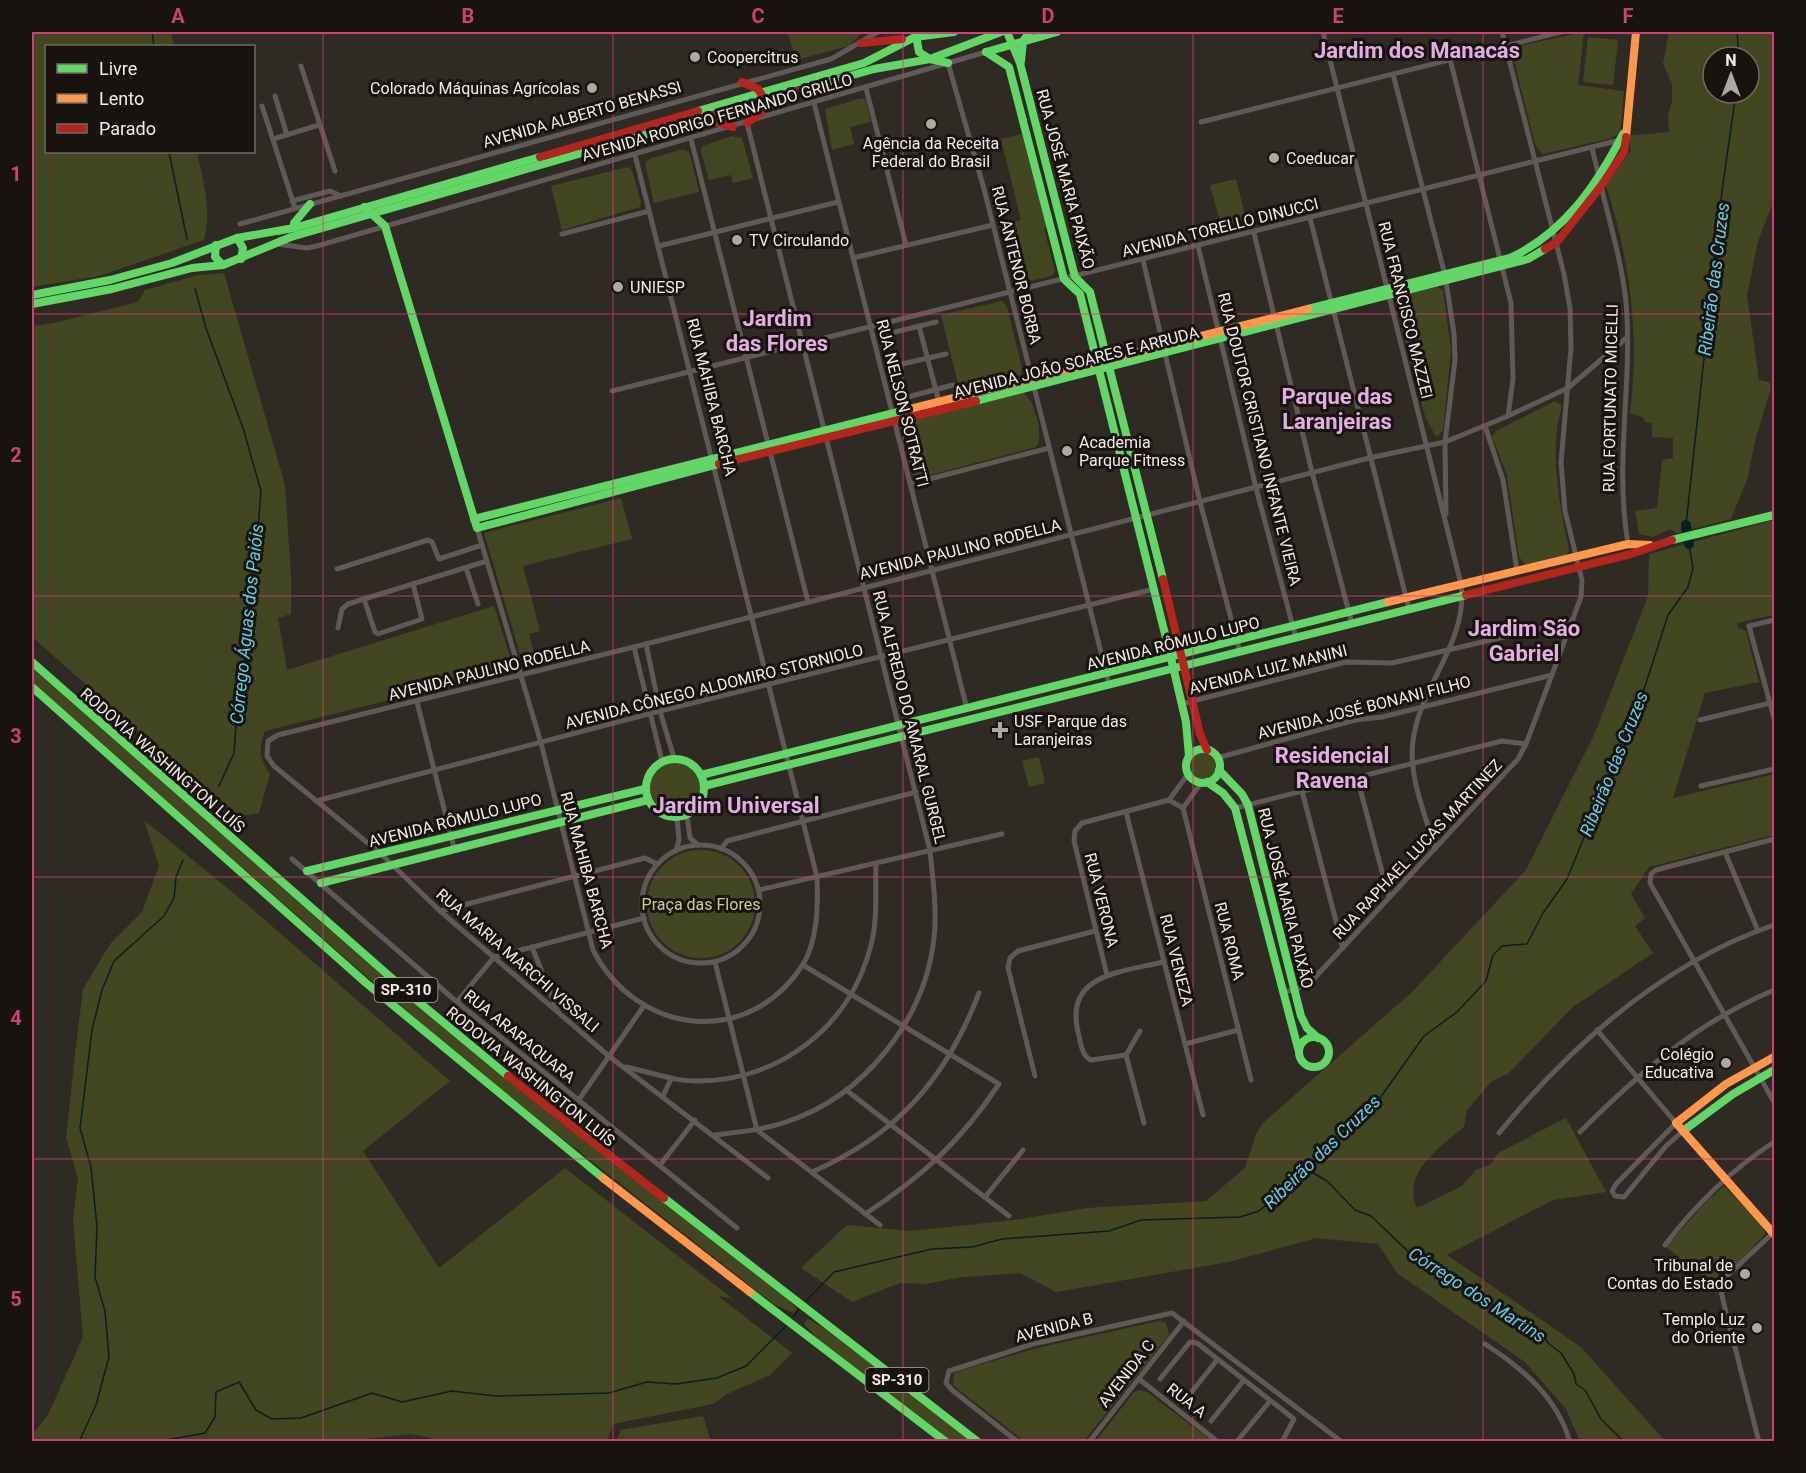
<svg xmlns="http://www.w3.org/2000/svg" width="1806" height="1473" font-family="Roboto,sans-serif">
<style>
.green{fill:#424722;fill-rule:evenodd}
.lines{fill:none;stroke-linecap:round;stroke-linejoin:round}
.stream{stroke:#0a1e23;stroke-width:1.5}
.river{stroke:#0a1e23;stroke-width:10}
.street{stroke:#615858;stroke-width:5}
.fast{stroke:#63d668;stroke-width:8}
.slow{stroke:#ff974d;stroke-width:8}
.jam{stroke:#b3261e;stroke-width:8}
.grid{fill:none;stroke:#cc4276;stroke-width:1.5;stroke-opacity:0.55}
.poi-dot{fill:#afa7a1;stroke:#18130e;stroke-width:2}
.labels{text-anchor:middle;stroke-width:6;stroke-linejoin:round;paint-order:stroke}
.shield{fill:#18130e;stroke:#b1aaa4;stroke-width:1.5}
.shield-label{font-size:15px;font-weight:bold;fill:#f3ebe4}
.poi-label{font-size:16px;fill:#f3ebe4;stroke:#18130e;text-anchor:start}
.street-label{font-size:16px;fill:#f3ebe4;stroke:#18130e}
.park-label{font-size:16px;fill:#c5d480;stroke:#18130e}
.water-label{font-size:18px;font-style:italic;fill:#5fd0eb;stroke:#18130e}
.district-label{font-size:22px;font-weight:bold;fill:#e5ade7;stroke:#18130e}
.neatline{fill:none;stroke:#cc4276;stroke-width:2}
.grid-label{font-size:20px;text-anchor:middle;font-weight:bold;fill:#cc4276}
</style>
<rect width="100%" height="100%" fill="#302a24"/>
<!-- green -->
<g class="green">
<path d="M32,32H171L174,46H46V152H197C203,181 212,210 204,240L99,276L32,287Z"/>
<polygon points="787,32 863,32 848,46 797,60"/>
<polygon points="1584,32 1578,85 1624,91 1621,126 1618,134 1612,138 1542,154 1535,144 1514,61 1515,51 1519,46"/>
<path d="M1669,32H1774V200L1758,241L1747,296L1759,380L1769,382L1771,388L1755,441L1748,477L1731,519L1677,533L1670,529L1653,537L1639,534L1635,511L1657,508L1662,460L1673,458V438L1652,437V424L1644,421V418L1630,413C1640,335 1630,260 1606,185L1631,150L1628,136L1669,132L1668,114L1672,102V84L1663,64ZM1713,57H1749V93H1713Z"/>
<polygon points="1588,37 1618,40 1613,85 1583,82"/>
<polygon points="862,98 866,100 871,122 850,127 854,144 832,150 825,109"/>
<polygon points="1022,134 1047,227 1044,228 1055,271 1052,276 1016,284 1013,282 1000,226 1021,220 1001,139"/>
<polygon points="732,136 742,138 753,178 733,183 731,175 709,180 701,152 702,146"/>
<polygon points="679,150 686,150 690,154 699,192 654,203 645,163 649,159"/>
<polygon points="628,167 632,170 641,202 640,207 562,230 551,186"/>
<polygon points="1236,179 1247,223 1222,229 1210,185"/>
<path d="M224,273L285,485L291,576V614L278,618L287,670L494,606L514,669L265,731C258,750 259,758 270,774L259,813L231,818L131,724L32,637V326L54,323L138,302L145,290L198,275Z"/>
<polygon points="1437,287 1443,290 1451,350 1443,431 1436,437 1425,416 1395,303 1397,297"/>
<polygon points="1002,301 1007,307 1022,368 1021,375 960,392 941,315"/>
<path d="M1021,392C1034,396 1045,437 1036,447L919,478L913,475L900,428L902,423Z"/>
<path d="M1555,401L1562,406C1548,450 1560,506 1569,550L1566,555L1526,565L1519,557L1507,475L1492,437L1496,431Z"/>
<polygon points="621,498 632,539 523,566 540,631 529,634 536,660 523,664 484,533"/>
<path d="M1774,520V615L1737,623L1738,628L1746,631L1759,682L1705,693L1673,798L1774,774V835L1649,867L1631,894L1645,918L1635,926L1653,953L1573,1007L1509,1073L1491,1082L1467,1110L1464,1127C1441,1146 1401,1173 1417,1208L1462,1186L1476,1170L1491,1164L1498,1153L1566,1118L1606,1192L1553,1200L1447,1255L1581,1347L1665,1441H1580L1566,1409L1525,1362L1397,1273L1378,1244L1316,1238L1229,1262L1056,1292L1020,1273L963,1277L925,1284L900,1283L852,1302L801,1268L847,1225L911,1231L1014,1220L1087,1208L1206,1201L1245,1168L1256,1134L1263,1123L1412,992L1526,870L1595,733L1648,596L1649,554Z"/>
<polygon points="32,666 462,1043 786,1297 797,1309 794,1313 775,1305 456,1055 32,683"/>
<circle cx="1203" cy="766" r="13"/>
<polygon points="1039,757 1045,783 1029,787 1022,761"/>
<circle cx="675" cy="787" r="25"/>
<polygon points="144,820 243,901 450,1081 363,1151 439,1268 565,1168 733,1299 718,1296 792,1353 770,1375 727,1394 713,1404 613,1424 607,1441 431,1442 431,1438 410,1434 339,1442 32,1441 32,1435 48,1415 83,1337 73,1220 78,1178 66,1138 75,1054 83,989 110,944 142,912 159,866"/>
<circle cx="701" cy="904" r="54"/>
<polygon points="1724,1186 1763,1226 1765,1234 1720,1282 1714,1284 1666,1247 1706,1202"/>
<polygon points="808,1319 829,1331 972,1441 950,1441 819,1340 804,1324"/>
<polygon points="1159,1321 1166,1323 1169,1335 1084,1441 1024,1441 953,1385 954,1374 959,1371 1037,1348"/>
<polygon points="1139,1390 1147,1392 1212,1441 1096,1441 1134,1392"/>
<polygon points="703,1416 711,1441 616,1441 621,1430"/>
</g>
<g class="lines">
<!-- stream -->
<g class="stream">
<polyline points="152,32 154,46"/>
<polyline points="1737,32 1739,57"/>
<polyline points="169,152 187,239"/>
<polyline points="195,289 206,328 243,428 261,491 249,644 239,684 234,753 219,786"/>
<polyline points="1686,525 1722,191 1736,93"/>
<polyline points="1308,1170 1327,1181 1355,1210 1371,1216 1415,1258 1462,1280 1505,1316 1519,1325 1531,1326 1543,1336 1549,1344 1561,1353 1574,1374 1576,1384 1585,1390 1601,1419 1624,1442"/>
<polyline points="806,1301 834,1272 932,1249 972,1247 1002,1239 1109,1231 1141,1220 1240,1217 1259,1211 1307,1170 1375,1105 1424,1036 1457,1012 1486,981 1493,955 1502,946 1527,944 1543,913 1567,879 1603,791 1628,739 1668,615 1688,587 1693,568 1689,544"/>
<polyline points="793,1317 799,1309"/>
<polyline points="79,1442 96,1405 109,1357 105,1311 95,1277 97,1227 91,1167 80,1128 92,1030 102,990 114,961 164,916 174,898 176,877 183,860"/>
<polyline points="155,1442 205,1433 215,1417 216,1392 239,1382 256,1410 272,1419 301,1418 372,1393 402,1402 452,1391 496,1396 609,1393 647,1382 676,1384 717,1378 746,1366 786,1326"/>
</g>
<!-- river -->
<polyline class="river" points="1686,525 1689,544"/>
<!-- street -->
<g class="street">
<path d="M1323,32L1461,584C1469,641 1419,687 1413,741C1408,777 1426,815 1435,849"/>
<polyline points="1450,59 1511,303 1513,379 1508,416"/>
<polyline points="948,63 984,189 1109,684"/>
<polyline points="301,66 335,171"/>
<polyline points="1393,74 1445,275 1454,334 1455,360 1445,442 1446,514"/>
<polyline points="866,88 906,245"/>
<polyline points="275,96 287,135"/>
<polyline points="814,103 967,709"/>
<polyline points="262,106 295,208"/>
<polyline points="1201,122 1561,32"/>
<polyline points="273,139 319,125"/>
<polyline points="691,139 808,602"/>
<polyline points="1592,148 1599,177"/>
<path d="M1601,186C1610,224 1622,263 1626,302C1633,385 1614,460 1628,544"/>
<polyline points="292,201 330,191 341,196"/>
<polyline points="1310,218 1409,609"/>
<polyline points="240,224 831,59 878,32"/>
<polyline points="1254,233 1312,472 1352,624"/>
<polyline points="562,234 649,211"/>
<polyline points="277,244 307,248 317,246 986,52"/>
<polyline points="659,246 838,202"/>
<polyline points="1198,246 1256,488 1296,638"/>
<polyline points="853,258 993,225"/>
<polyline points="1143,260 1200,502 1240,652"/>
<polyline points="919,326 939,402"/>
<polyline points="887,334 936,322"/>
<polyline points="889,367 946,354"/>
<polyline points="612,391 1620,140"/>
<polyline points="900,399 953,385"/>
<polyline points="1485,426 1503,480 1517,571"/>
<polyline points="910,484 1049,448"/>
<path d="M477,528L541,743L593,950C637,1035 747,1049 802,966C818,941 818,906 817,877L635,155"/>
<polyline points="466,568 478,604"/>
<polyline points="337,569 428,540 432,542 439,559 482,545"/>
<polyline points="364,599 375,632 378,634 422,619 413,584"/>
<polyline points="1774,620 1749,626 1774,718"/>
<polyline points="338,628 342,609 348,604 487,561"/>
<polyline points="646,644 660,711 674,758"/>
<polyline points="634,647 662,761"/>
<polyline points="417,702 454,848"/>
<polyline points="1181,704 1346,662 1392,663 1573,621"/>
<polyline points="1700,720 1774,702"/>
<polyline points="1217,758 1355,720 1382,717 1552,675"/>
<polyline points="1357,777 1389,898"/>
<polyline points="1701,786 1774,769"/>
<polyline points="1302,791 1343,948"/>
<polyline points="1169,800 1188,774"/>
<polyline points="1169,800 1183,808"/>
<polyline points="316,801 660,711 1154,589"/>
<polyline points="1183,808 1251,1080"/>
<polyline points="1183,808 1201,783"/>
<polyline points="1235,808 1502,741 1526,744"/>
<polyline points="1126,812 1203,1115"/>
<polyline points="687,815 690,838 698,845"/>
<polyline points="1774,839 1656,870 1651,874 1650,883 1774,1102"/>
<circle cx="701" cy="904" r="59"/>
<polyline points="721,849 727,841 916,792"/>
<polyline points="676,851 679,840 677,817"/>
<polyline points="1725,852 1758,931"/>
<polyline points="292,859 457,1002 737,1228"/>
<polyline points="759,890 1002,834"/>
<polyline points="440,911 645,858 657,864"/>
<polyline points="532,947 558,1012"/>
<polyline points="715,962 757,1130 880,1225"/>
<path d="M803,965L999,1084C961,1141 922,1177 865,1214"/>
<polyline points="1107,975 1074,841 1075,831 1082,823 1169,800"/>
<polyline points="1282,993 1308,985 1518,759 1526,744 1581,597 1582,580 1565,511 1561,462 1571,348 1570,308 1564,274 1502,32"/>
<polyline points="457,1002 494,957 644,918"/>
<polyline points="1597,1030 1676,1123 1616,1184 1612,1191 1615,1196 1624,1197 1666,1146 1683,1131"/>
<path d="M1140,1031L1126,1055L1091,1060C1081,1055 1081,1043 1078,1032C1064,974 1122,972 1163,962"/>
<polyline points="1185,1044 1238,1030"/>
<polyline points="1126,1055 1144,1123"/>
<path d="M626,1067C650,1072 673,1081 697,1081C780,1081 851,1026 871,945C878,919 875,890 876,863"/>
<polyline points="1035,1076 1008,968 1010,958 1018,951 1095,931"/>
<polyline points="846,1090 1009,1216"/>
<polyline points="663,1096 671,1079"/>
<polyline points="578,1101 643,1007"/>
<path d="M1580,1132C1639,1073 1696,1023 1774,990"/>
<path d="M1499,1133C1573,1043 1663,963 1774,925"/>
<path d="M714,1135C739,1132 763,1130 786,1122C865,1096 925,1019 934,938C937,909 933,880 930,851L747,123"/>
<polyline points="660,1165 695,1120"/>
<path d="M812,1172C897,1135 946,1079 979,993"/>
<polyline points="768,1178 610,1057 440,911 380,853 274,766 267,756 268,741 278,735 646,644 1369,458 1445,442 1508,416 1568,388 1625,339"/>
<polyline points="985,1197 1023,1150"/>
<path d="M1665,1245C1696,1204 1731,1170 1774,1142"/>
<path d="M1485,1344C1522,1368 1557,1397 1570,1442"/>
<polyline points="1139,1379 1218,1442"/>
<polyline points="1160,1379 1190,1342 1197,1343 1294,1419 1282,1442"/>
<polyline points="1186,1399 1217,1360"/>
<polyline points="1211,1421 1244,1380"/>
<polyline points="1238,1440 1270,1401"/>
<polyline points="1018,1442 952,1390 946,1383 949,1371 1033,1344 1172,1313 1342,1442"/>
<polyline points="1089,1442 1184,1321"/>
<polyline points="1759,1442 1720,1288 1728,1275 1774,1232"/>
</g>
<!-- fast -->
<g class="fast">
<polyline points="920,32 917,41 919,52 930,59 948,63"/>
<polyline points="1007,32 1020,63 1075,277 1090,292 1163,579"/>
<polyline points="986,52 1009,67 1064,279 1080,294 1171,658 1186,722 1189,756"/>
<polyline points="986,52 1057,32"/>
<polyline points="1021,61 1023,41 1030,32"/>
<polyline points="818,85 874,69 930,59 1001,32"/>
<polyline points="698,111 864,63 915,37 954,32"/>
<polyline points="364,207 385,226 477,528 719,464"/>
<polyline points="294,228 294,223 310,204"/>
<polyline points="237,238 243,248 241,259"/>
<polyline points="216,245 215,257 223,265"/>
<polyline points="32,295 110,280 172,263 237,238 294,228 540,157"/>
<polyline points="32,304 112,289 192,268 223,265 291,237 651,133"/>
<path d="M1308,309L1510,258C1564,233 1596,186 1623,134"/>
<polyline points="976,401 1528,259 1545,249"/>
<polyline points="474,519 902,411"/>
<polyline points="1672,540 1774,515"/>
<polyline points="32,662 420,1003 508,1076"/>
<polyline points="32,687 366,983 603,1178"/>
<circle cx="1203" cy="766" r="17"/>
<circle cx="675" cy="788" r="29"/>
<polyline points="1219,770 1242,794 1248,805 1301,1016 1307,1028 1318,1038"/>
<polyline points="701,775 1388,602"/>
<polyline points="1207,782 1223,793 1235,808 1299,1052"/>
<polyline points="704,786 1466,595"/>
<polyline points="307,871 645,789"/>
<polyline points="321,883 648,800"/>
<circle cx="1314" cy="1052" r="15"/>
<polyline points="1683,1131 1733,1094 1774,1070"/>
<polyline points="664,1198 978,1442"/>
<polyline points="750,1292 946,1442"/>
</g>
<!-- slow -->
<g class="slow">
<polyline points="1626,137 1636,32"/>
<polyline points="902,411 1308,309"/>
<polyline points="1388,602 1628,544 1650,545"/>
<polyline points="1774,1057 1726,1084 1676,1123 1774,1234"/>
<polyline points="603,1178 750,1292"/>
</g>
<!-- jam -->
<g class="jam">
<polyline points="861,43 902,39"/>
<polyline points="742,82 758,89 765,100 762,112 747,123"/>
<polyline points="705,119 733,127"/>
<polyline points="651,133 818,85"/>
<polyline points="540,157 698,111"/>
<polyline points="1545,249 1557,242 1601,186 1624,152 1626,137"/>
<polyline points="719,464 976,401"/>
<polyline points="1163,579 1200,734 1207,750"/>
<polyline points="1466,595 1631,554 1672,540"/>
<polyline points="508,1076 664,1198"/>
</g>
</g>
<!-- grid -->
<path class="grid" d="M323,32V1442M613,32V1442M903,32V1442M1193,32V1442M1483,32V1442M32,314H1774M32,596H1774M32,877H1774M32,1159H1774"/>
<!-- markers -->
<g class="poi-dot">
<circle cx="695" cy="57" r="6"/>
<circle cx="592" cy="88" r="6"/>
<circle cx="931" cy="124" r="6"/>
<circle cx="1274" cy="158" r="6"/>
<circle cx="737" cy="240" r="6"/>
<circle cx="618" cy="287" r="6"/>
<circle cx="1067" cy="451" r="6"/>
<path d="M997 721h6v6h6v6h-6v6h-6v-6h-6v-6h6z"/>
<circle cx="1726" cy="1063" r="6"/>
<circle cx="1745" cy="1274" r="6"/>
<circle cx="1757" cy="1328" r="6"/>
</g>
<g class="labels">
<!-- shield labels -->
<g class="shield">
<rect x="374.5" y="978" width="63" height="24" rx="4.5"/>
<rect x="865.5" y="1368" width="63" height="24" rx="4.5"/>
</g>
<g class="shield-label">
<text x="406" y="995">SP-310</text>
<text x="897" y="1385">SP-310</text>
</g>
<!-- poi labels -->
<g class="poi-label">
<text x="707" y="63">Coopercitrus</text>
<text x="580" y="94" text-anchor="end">Colorado Máquinas Agrícolas</text>
<text x="931" y="149" text-anchor="middle">Agência da Receita<tspan x="931" dy="18">Federal do Brasil</tspan></text>
<text x="1286" y="164">Coeducar</text>
<text x="749" y="246">TV Circulando</text>
<text x="630" y="293">UNIESP</text>
<text x="1079" y="448">Academia<tspan x="1079" dy="18">Parque Fitness</tspan></text>
<text x="1014" y="727">USF Parque das<tspan x="1014" dy="18">Laranjeiras</tspan></text>
<text x="1714" y="1060" text-anchor="end">Colégio<tspan x="1714" dy="18">Educativa</tspan></text>
<text x="1733" y="1271" text-anchor="end">Tribunal de<tspan x="1733" dy="18">Contas do Estado</tspan></text>
<text x="1745" y="1325" text-anchor="end">Templo Luz<tspan x="1745" dy="18">do Oriente</tspan></text>
</g>
<!-- street labels -->
<g class="street-label">
<text transform="translate(582 114) rotate(-16)" y="6">AVENIDA ALBERTO BENASSI</text>
<text transform="translate(717 117) rotate(-16)" y="6">AVENIDA RODRIGO FERNANDO GRILLO</text>
<text transform="translate(1066 179) rotate(75)" y="6">RUA JOSÉ MARIA PAIXÃO</text>
<text transform="translate(1220 227) rotate(-14)" y="6">AVENIDA TORELLO DINUCCI</text>
<text transform="translate(1017 265) rotate(76)" y="6">RUA ANTENOR BORBA</text>
<text transform="translate(1406 310) rotate(76)" y="6">RUA FRANCISCO MAZZEI</text>
<text transform="translate(1076 362) rotate(-14)" y="6">AVENIDA JOÃO SOARES E ARRUDA</text>
<text transform="translate(712 397) rotate(76)" y="6">RUA MAHIBA BARCHA</text>
<text transform="translate(1610 398) rotate(-89)" y="6">RUA FORTUNATO MICELLI</text>
<text transform="translate(903 403) rotate(76)" y="6">RUA NELSON SOTRATTI</text>
<text transform="translate(1260 439) rotate(76)" y="6">RUA DOUTOR CRISTIANO INFANTE VIEIRA</text>
<text transform="translate(960 549) rotate(-14)" y="6">AVENIDA PAULINO RODELLA</text>
<text transform="translate(1173 643) rotate(-14)" y="6">AVENIDA RÔMULO LUPO</text>
<text transform="translate(1268 669) rotate(-14)" y="6">AVENIDA LUIZ MANINI</text>
<text transform="translate(489 670) rotate(-14)" y="6">AVENIDA PAULINO RODELLA</text>
<text transform="translate(714 686) rotate(-14)" y="6">AVENIDA CÔNEGO ALDOMIRO STORNIOLO</text>
<text transform="translate(1364 707) rotate(-14)" y="6">AVENIDA JOSÉ BONANI FILHO</text>
<text transform="translate(910 717) rotate(76)" y="6">RUA ALFREDO DO AMARAL GURGEL</text>
<text transform="translate(163 760) rotate(41)" y="6">RODOVIA WASHINGTON LUÍS</text>
<text transform="translate(455 820) rotate(-14)" y="6">AVENIDA RÔMULO LUPO</text>
<text transform="translate(1417 849) rotate(-47)" y="6">RUA RAPHAEL LUCAS MARTINEZ</text>
<text transform="translate(587 870) rotate(75)" y="6">RUA MAHIBA BARCHA</text>
<text transform="translate(1286 898) rotate(76)" y="6">RUA JOSÉ MARIA PAIXÃO</text>
<text transform="translate(1102 900) rotate(76)" y="6">RUA VERONA</text>
<text transform="translate(1230 941) rotate(76)" y="6">RUA ROMA</text>
<text transform="translate(518 960) rotate(41)" y="6">RUA MARIA MARCHI VISSALI</text>
<text transform="translate(1177 960) rotate(76)" y="6">RUA VENEZA</text>
<text transform="translate(520 1036) rotate(39)" y="6">RUA ARARAQUARA</text>
<text transform="translate(531 1076) rotate(39)" y="6">RODOVIA WASHINGTON LUÍS</text>
<text transform="translate(1054 1327) rotate(-14)" y="6">AVENIDA B</text>
<text transform="translate(1126 1373) rotate(-52)" y="6">AVENIDA C</text>
<text transform="translate(1187 1400) rotate(38)" y="6">RUA A</text>
</g>
<!-- park labels -->
<g class="park-label">
<text x="701" y="910">Praça das Flores</text>
</g>
<!-- water labels -->
<g class="water-label">
<text transform="translate(1714 279) rotate(-83)" y="6">Ribeirão das Cruzes</text>
<text transform="translate(247 624) rotate(-84)" y="6">Córrego Águas dos Paióis</text>
<text transform="translate(1614 764) rotate(-68)" y="6">Ribeirão das Cruzes</text>
<text transform="translate(1322 1152) rotate(-44)" y="6">Ribeirão das Cruzes</text>
<text transform="translate(1477 1295) rotate(33)" y="6">Córrego dos Martins</text>
</g>
<!-- district labels -->
<g class="district-label">
<text x="1417" y="58">Jardim dos Manacás</text>
<text x="777" y="326">Jardim<tspan x="777" dy="25">das Flores</tspan></text>
<text x="1337" y="404">Parque das<tspan x="1337" dy="25">Laranjeiras</tspan></text>
<text x="1524" y="636">Jardim São<tspan x="1524" dy="25">Gabriel</tspan></text>
<text x="1332" y="763">Residencial<tspan x="1332" dy="25">Ravena</tspan></text>
<text x="736" y="813">Jardim Universal</text>
</g>
</g>
<!-- border -->
<rect width="1806" height="1473" fill="none" stroke="#18130e" stroke-width="66"/>
<!-- legend -->
<rect x="45" y="45" width="210" height="108" fill="#18130e" stroke="#706964" stroke-width="1.5"/>
<rect x="57" y="64" width="30" height="9" fill="#63d668" stroke="#706964" stroke-width="1.5"/>
<text x="99" y="75" font-size="18" fill="#f3ebe4">Livre</text>
<rect x="57" y="94" width="30" height="9" fill="#ff974d" stroke="#706964" stroke-width="1.5"/>
<text x="99" y="105" font-size="18" fill="#f3ebe4">Lento</text>
<rect x="57" y="124" width="30" height="9" fill="#b3261e" stroke="#706964" stroke-width="1.5"/>
<text x="99" y="135" font-size="18" fill="#f3ebe4">Parado</text>
<!-- north arrow -->
<g transform="translate(1731 75)"><circle r="28" fill="#18130e" stroke="#706964" stroke-width="1.5"/>
<path d="M0-4.5L10 22L0 15L-10 22Z" fill="#afa7a1"/>
<text y="-9" font-size="16" font-weight="bold" text-anchor="middle" fill="#f3ebe4">N</text>
</g>
<rect x="33" y="33" width="1740" height="1407" class="neatline"/>
<g class="grid-label">
<text x="178" y="23">A</text>
<text x="468" y="23">B</text>
<text x="758" y="23">C</text>
<text x="1048" y="23">D</text>
<text x="1338" y="23">E</text>
<text x="1628" y="23">F</text>
<text x="16" y="181">1</text>
<text x="16" y="462">2</text>
<text x="16" y="743">3</text>
<text x="16" y="1025">4</text>
<text x="16" y="1306">5</text>
</g>
</svg>
